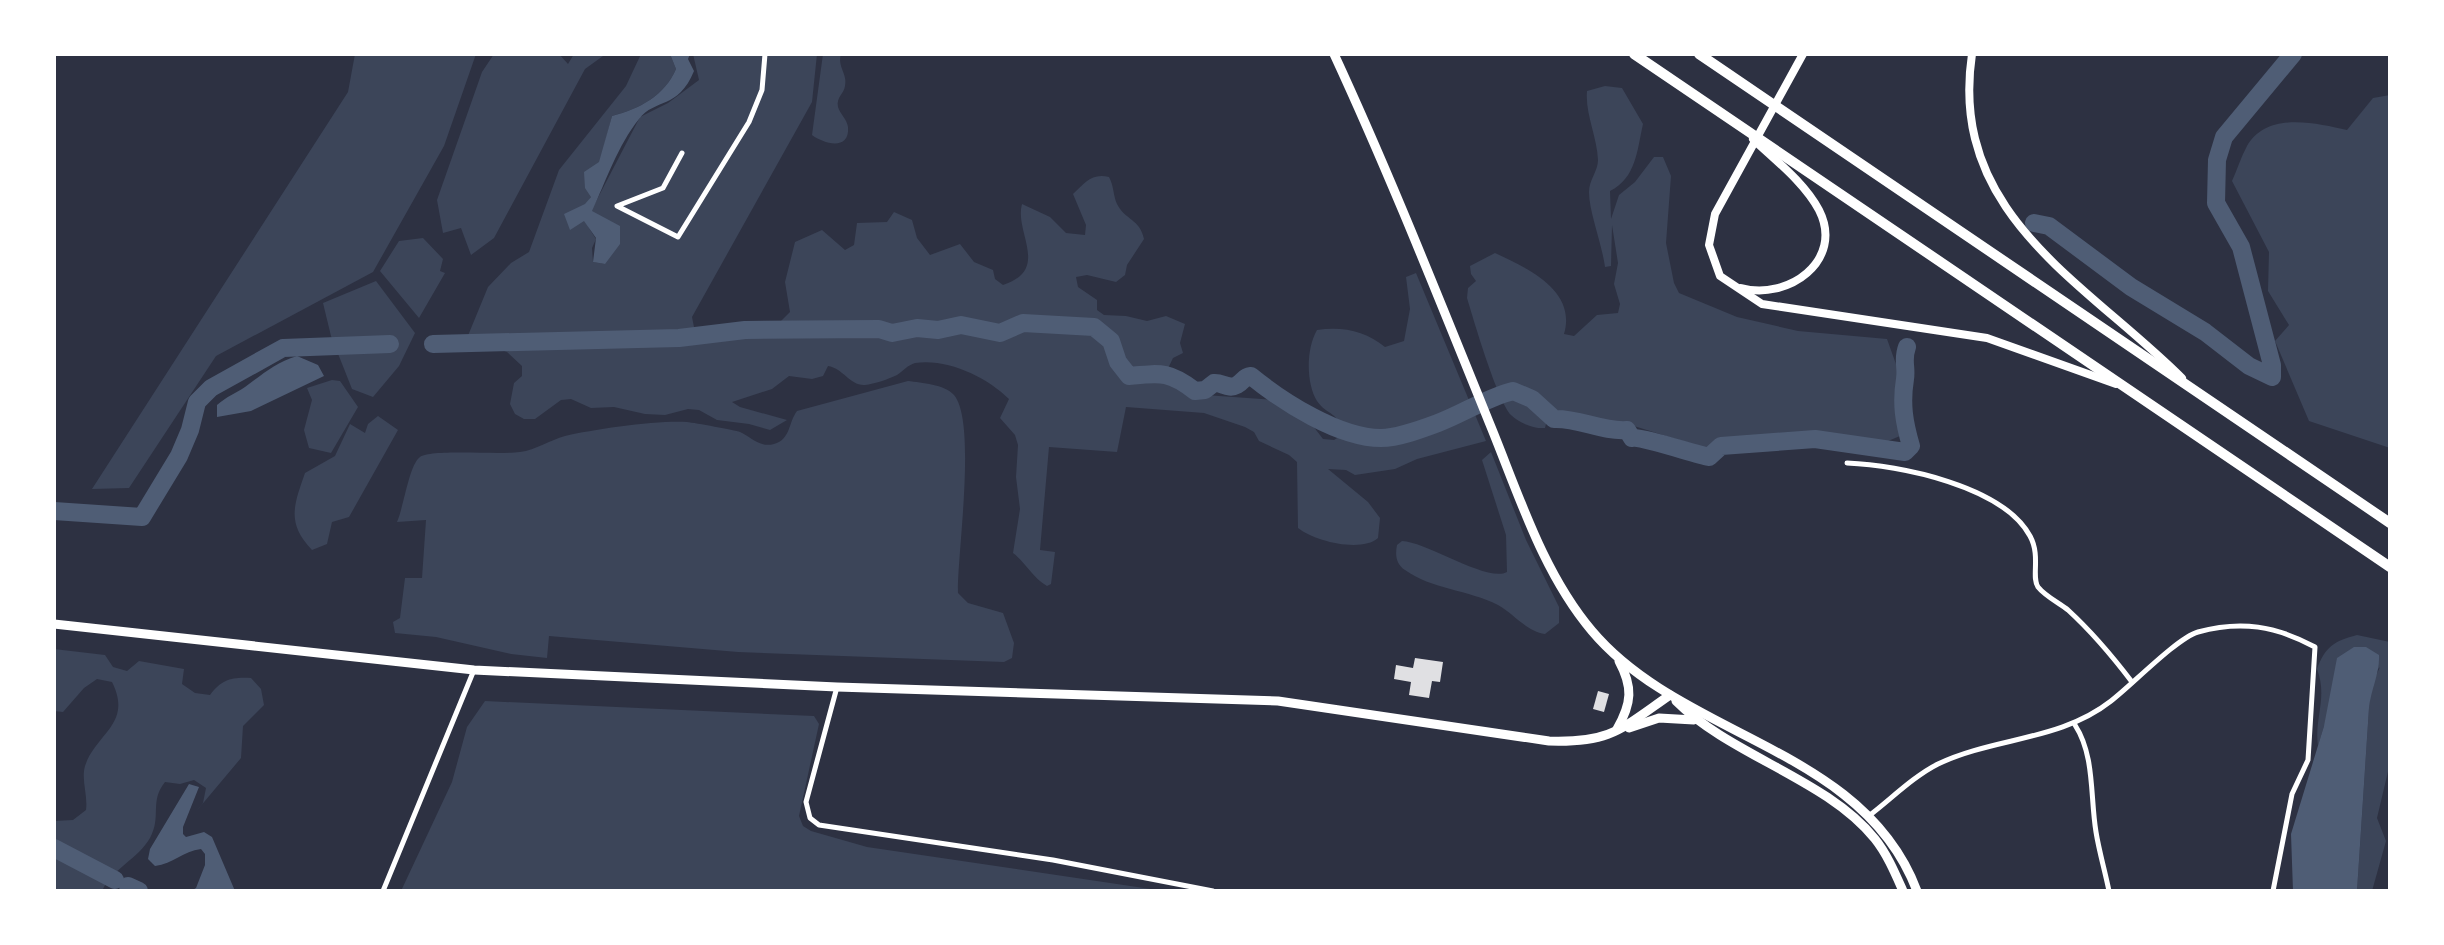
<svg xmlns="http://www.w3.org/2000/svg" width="2444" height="945" font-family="'Fira Sans',sans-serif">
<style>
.green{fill:#3c4559}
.water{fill:#4f5d75}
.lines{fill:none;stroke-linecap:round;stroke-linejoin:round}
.river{stroke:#4f5d75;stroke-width:18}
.building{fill:#e0e0e3}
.minor{stroke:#fff;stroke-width:5}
.secondary{stroke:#fff;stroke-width:8}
.primary{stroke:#fff;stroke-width:9}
.trunk{stroke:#fff;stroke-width:10}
</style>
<rect width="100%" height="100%" fill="#2d3142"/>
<!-- green -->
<g class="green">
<polygon points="355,54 476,54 444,146 373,272 216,356 129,488 92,489 348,92"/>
<polygon points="494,54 559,54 568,64 574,54 603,56 585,69 494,238 471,255 461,228 443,233 437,200 482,72"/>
<path d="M641,54H670L676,69C665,95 640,109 612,116L591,197C579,213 586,224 596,239L592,248L593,262L605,264L591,211L640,117L668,103L699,80L693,54H817L812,102L692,317L694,327L708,340L769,333L790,312L785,282L795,242L822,230L845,250L854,245L857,223L887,222L894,212L912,220L917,238L930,255L960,244L974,262L993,270L995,279L1003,285C1051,269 1014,233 1022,204L1050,217L1066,233L1085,235L1086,225L1073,194C1085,183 1091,173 1109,177C1114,186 1113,195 1117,204C1125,220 1140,219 1144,239L1127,265L1125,275L1116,282L1087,275L1076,277L1078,287L1097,300V310L1104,315L1126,316L1147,321L1166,316L1185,324L1180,343L1183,353L1173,358L1164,377L1191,394L1274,400L1310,422L1323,439L1334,440L1342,435C1340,411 1327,416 1317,401C1306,383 1306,349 1317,330C1342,326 1366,331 1385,347L1404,341L1410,309L1406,277L1416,273L1486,441L1417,459L1395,469L1355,475L1346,470L1328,469L1368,502L1380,518L1378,538C1361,553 1314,541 1298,528L1297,462L1289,455L1259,441L1254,432L1245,427L1204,413L1126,407L1117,452L1049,447L1040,550L1055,552L1051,584L1047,586C1032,577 1026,563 1013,553L1020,509L1016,477L1018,445L1015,435L1000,418L1009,399C987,377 947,358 915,363C908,365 903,371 897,375C889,379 874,384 865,385C850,386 843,368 828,366L823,376L812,379L789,376L772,389L732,402L740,407L787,420L770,430L749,424L717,420L699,410L688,409L665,415L645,414L614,407L591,408L571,399L561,400L535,419H524L515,414L510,404L514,383L522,376V366L507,352L467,338L488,287L511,263L529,252L559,170L626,86Z"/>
<path d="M823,54H841C837,67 848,74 845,86C844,94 836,97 838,107C840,114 847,119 848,127C850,151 824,144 812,135Z"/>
<path d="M1605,86L1622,88L1643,124C1637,151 1636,178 1610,191L1611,219L1619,195L1635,182L1654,157H1663L1671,176L1666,243L1674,283L1679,293L1737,317L1798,331L1887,339L1897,367L1900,436L1881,444L1813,432L1719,442L1705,448L1621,422L1574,416L1550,408L1545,428C1534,429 1519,423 1511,415C1497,400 1474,321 1467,298L1468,288L1476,281L1471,274L1470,266L1495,253C1527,268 1577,290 1564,334L1574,336L1597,315L1618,313L1620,304L1614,284L1618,263L1612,225L1611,266L1605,267C1602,244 1589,212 1589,192C1589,180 1598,171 1598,160C1597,136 1585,114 1587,91Z"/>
<path d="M2390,95V448L2309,421L2275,341L2289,325L2268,291L2269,252L2232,181C2237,170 2241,157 2247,146C2267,111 2316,123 2347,130L2373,98Z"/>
<polygon points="423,238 443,259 440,271 445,273 419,318 380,271 399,241"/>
<polygon points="376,281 415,333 399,366 373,397 352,389 331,336 323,303"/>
<polygon points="332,380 340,381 358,407 331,453 309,448 304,430 312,400 307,388"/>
<path d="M908,381C922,383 944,384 954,395C977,422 957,555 958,593L968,603L1003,613L1014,643L1012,658L1004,662L738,652L549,636L547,658L511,654L436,637L395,633L393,622L400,618L405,578H422L426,520L397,522C404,506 409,465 420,457C431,449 499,455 520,452C536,450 550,440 565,436C594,429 659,420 687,422C695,423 735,430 740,432C751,437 760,448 774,444C791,439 788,423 797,411Z"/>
<path d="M378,416L398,430L349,517L332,522L327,544L312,550C286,523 294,505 305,473L335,456L350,424L365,433L368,424Z"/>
<path d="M1491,452L1526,540L1559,607V623L1545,634C1526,631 1514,614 1498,605C1469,590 1431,589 1405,570C1396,564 1395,555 1397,545L1402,541C1427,542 1488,583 1507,572L1506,535L1482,460Z"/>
<path d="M2357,635L2390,642V763L2377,818L2386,841L2372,891H2357L2369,708L2371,686L2380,667L2324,726L2318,746C2314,718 2328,698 2317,669C2325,647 2334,641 2357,635Z"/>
<path d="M54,649L105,655L113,667L127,671L139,661L184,669L182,684L195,693L210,695C222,679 232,677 251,678L261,689L264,705L243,726L241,758L194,814L203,803L206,788L194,780L180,784L165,782C149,802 162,816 150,838C138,859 113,868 102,891H54V821L73,820L86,810C88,795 81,780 85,766C96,733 133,724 112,682L97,679L84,688L63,712L54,711Z"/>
<polygon points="485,701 814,716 819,724 799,816 803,826 811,831 867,847 1164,891 401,891 452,782 467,727"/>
</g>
<!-- water -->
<g class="water">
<path d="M670,54H690L688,59L694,71C678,110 655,98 639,119C618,145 606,181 592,211L620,226V244L605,264L593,262L596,238L584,221L570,230L564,214L585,204L591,197L585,188L584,172L599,162L612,116C640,109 665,95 676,69Z"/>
<path d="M297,356L318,365L324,376L251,411L217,417V405C226,397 236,393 245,387C263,374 275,363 297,356Z"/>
<path d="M2354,647H2366L2379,655C2380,673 2371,689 2369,708L2357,891H2293L2291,834L2324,726L2337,658Z"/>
<path d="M189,784L199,787L183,827V834L186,837L204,832L212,837L235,891H191L196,888L205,865V854L201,849C183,851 173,864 155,866L148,859L150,849Z"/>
</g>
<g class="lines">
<!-- river -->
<g class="river">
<polyline points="2034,223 2049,226 2131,287 2205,332 2249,366 2272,377 2272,365 2241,247 2216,203 2217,160 2224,137 2293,54"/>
<path d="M433,344L679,338L745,330L879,329L892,333L917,328L938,330L961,325L1000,333L1023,323L1094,327L1111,341L1118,362L1129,376C1161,373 1169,371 1195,391L1205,390L1214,383C1222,382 1228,390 1237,385C1244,381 1243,377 1251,376C1283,402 1339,438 1381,438C1398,438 1422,429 1438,423C1464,413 1486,398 1513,391L1532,399L1554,419C1579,418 1602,432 1627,430L1632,438C1641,436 1694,454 1709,457L1721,446L1815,439L1905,452L1911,446C1904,422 1901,404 1905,379C1907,367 1902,360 1907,347"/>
<polyline points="54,511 142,517 179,456 190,430 197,402 211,388 283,348 390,344"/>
<polyline points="54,848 115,880"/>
<polyline points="128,886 139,891"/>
</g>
</g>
<!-- building -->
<g class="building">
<polygon points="1415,658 1443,662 1440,682 1432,681 1429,698 1409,695 1411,682 1394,679 1396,665 1413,668"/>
<polygon points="1598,691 1609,694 1604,712 1593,709"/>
</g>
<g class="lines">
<!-- minor -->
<g class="minor">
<polyline points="682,153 663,188 617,206 678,237 749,122 762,90 765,54"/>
<path d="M1847,463C1900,465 2003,486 2030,536C2041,556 2031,577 2038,587C2045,596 2059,603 2068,610C2092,632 2113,657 2132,682"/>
<polyline points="837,687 806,802 810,818 819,825 1053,860 1213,891"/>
<path d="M2075,725C2095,756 2090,796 2096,832C2099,851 2105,871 2109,891"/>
<path d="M1870,815C1891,799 1914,776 1938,764C1995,737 2060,741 2111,701C2131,686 2177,638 2198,632C2241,620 2276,626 2315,647L2308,760L2292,794L2273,891"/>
<polyline points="383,891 474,670"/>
</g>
<!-- secondary -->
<g class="secondary">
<polyline points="1803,54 1715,214 1709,245 1720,276 1762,304 1987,338 2116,384"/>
<path d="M1972,54C1948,215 2086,282 2182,378"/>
<path d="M1741,288C1787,301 1845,261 1819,210C1804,182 1775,160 1753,139"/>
</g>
<!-- primary -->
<g class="primary">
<path d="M1334,54C1390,175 1439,299 1489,422C1518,492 1542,572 1592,631C1683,739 1863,747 1917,891"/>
<path d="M54,624L474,670L837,687L1278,701L1549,741C1611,743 1621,729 1670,695"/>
<path d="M1676,701C1731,756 1827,779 1875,839C1887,854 1895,873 1903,891"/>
<polyline points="1629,728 1659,718 1694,720"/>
<path d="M1617,729C1632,703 1633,687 1619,661"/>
</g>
<!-- trunk -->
<g class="trunk">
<polyline points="1634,54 2390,567"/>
<polyline points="1699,54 2390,523"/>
</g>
</g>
<!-- border -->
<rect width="2444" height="945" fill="none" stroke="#ffffff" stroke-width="112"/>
</svg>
